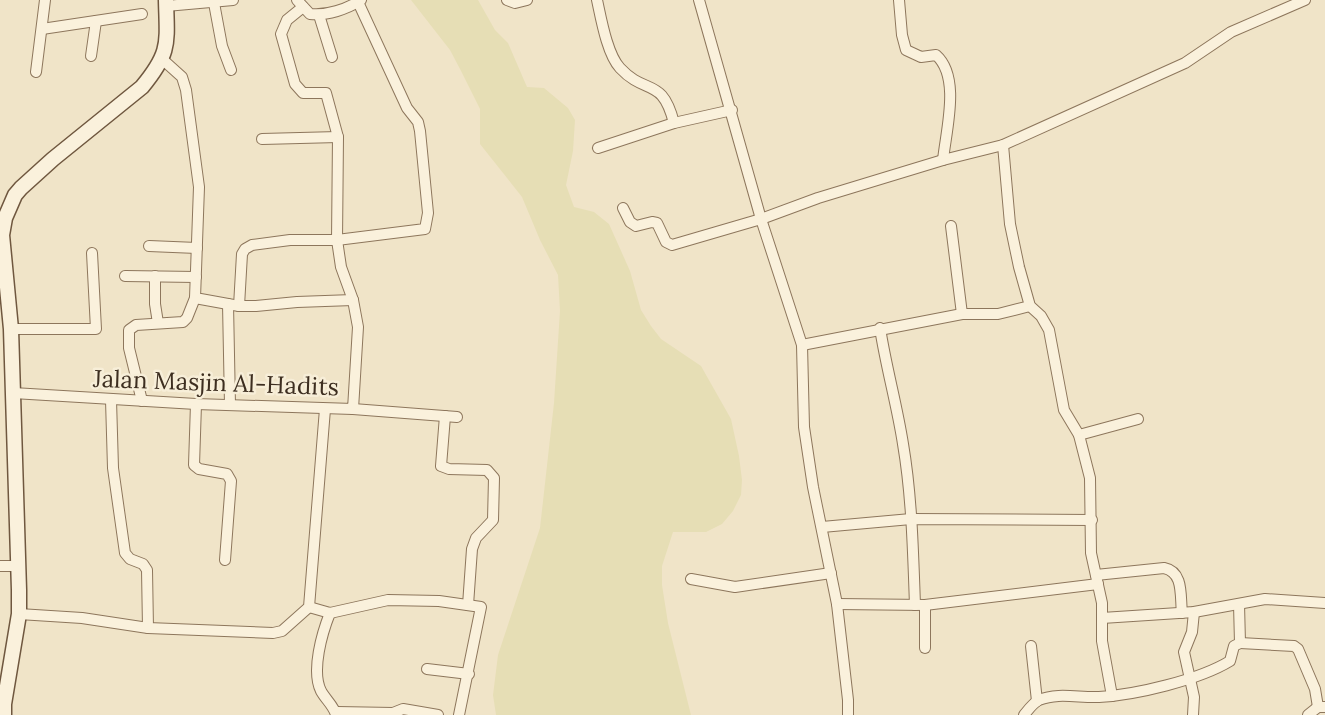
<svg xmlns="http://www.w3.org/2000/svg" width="1325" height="715" font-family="Lora,serif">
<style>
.farmland{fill:#e6deb5}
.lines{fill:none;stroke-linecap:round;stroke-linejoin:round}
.street-casing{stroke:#8d765c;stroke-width:12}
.secondary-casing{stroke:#6f573f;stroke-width:17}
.street{stroke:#faf1dc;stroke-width:10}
.secondary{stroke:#faf1dc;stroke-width:14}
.labels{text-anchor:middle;stroke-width:5;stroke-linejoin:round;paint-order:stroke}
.street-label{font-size:24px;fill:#3d2e20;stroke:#f7eed8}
</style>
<rect width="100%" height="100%" fill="#f0e4c8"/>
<!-- farmland -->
<polygon class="farmland" points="411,0 478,0 495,30 508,43 527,87 544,88 568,108 575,120 573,151 566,185 574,207 594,212 609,224 630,271 641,310 651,326 661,339 701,366 731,419 739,456 742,480 741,495 733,511 722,524 706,532 673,532 662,566 662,585 668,623 691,715 496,715 493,695 498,655 540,528 554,403 560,311 558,275 540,240 522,197 480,144 480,109 460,69 450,50"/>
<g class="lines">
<!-- street casing -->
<g class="street-casing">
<g id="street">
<path d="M297,0L310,14C327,16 347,9 361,0"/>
<polyline points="507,0 515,3 527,0"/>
<path d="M597,0C601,18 607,54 620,68C646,96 662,76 674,123"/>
<polyline points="699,0 761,219 802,345 804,427 813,487 837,604 848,700 848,715"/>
<path d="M899,0L902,35L906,50L921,57L936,55C961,77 946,130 943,160"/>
<polyline points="214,3 222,46 231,70"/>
<polyline points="166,6 233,0"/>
<polyline points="319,15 332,57"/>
<polyline points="42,29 142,14"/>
<polyline points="91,56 96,21"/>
<polyline points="162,59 182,77 186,90 199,187 195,298 239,306 256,306 297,302 353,300"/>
<polyline points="36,72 45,0"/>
<polyline points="262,139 338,137"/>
<polyline points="1003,145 1010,224 1019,267 1030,306 1041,316 1049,330 1064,410 1079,435 1090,478 1091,553 1102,603 1102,641 1112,696"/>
<polyline points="598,148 674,123 732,110"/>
<polyline points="623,208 630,222 636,226 652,222 657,223 666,242 672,245 761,219 818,198 943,160 1003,145 1185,63 1231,32 1305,0"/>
<polyline points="951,226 962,314"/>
<polyline points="149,246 197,248"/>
<polyline points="125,276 196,277"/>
<polyline points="155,276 155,304 158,323"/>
<polyline points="228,304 230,405"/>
<polyline points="239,306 242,254 245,249 252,245 290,240 337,240 425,229 428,213 420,131 418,122 407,108 358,2"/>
<path d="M880,328C886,367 897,405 903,444C912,497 913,552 915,605"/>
<polyline points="11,329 96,329 92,253"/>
<polyline points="802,345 962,314 998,314 1030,306"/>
<polyline points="13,393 196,404 353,409 358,327 353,300 341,267 337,240 338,137 326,93 303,93 295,84 281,34 287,20 303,7"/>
<polyline points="111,400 113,468 125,553 130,559 143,564 147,570 148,628"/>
<polyline points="142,401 129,348 129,330 136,325 183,322 187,318 195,298"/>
<polyline points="196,404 194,465 199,469 227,474 231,481 225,560"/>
<polyline points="353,409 457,417"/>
<polyline points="445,416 441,466 449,469 487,470 494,478 493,520 476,538 472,549 468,605"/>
<polyline points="1079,435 1138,419"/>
<polyline points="822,527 911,519 1092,520"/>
<polyline points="0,566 19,566"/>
<path d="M1096,575L1164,568C1184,572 1180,596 1182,613"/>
<polyline points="691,579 735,587 831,573"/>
<polyline points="837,604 925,605 1098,584"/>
<polyline points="925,605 925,648"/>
<polyline points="309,607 330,613 388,600 439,601 481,607 459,715"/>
<path d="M330,613C322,633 311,671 321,691C326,700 334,706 336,715"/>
<polyline points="19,614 82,618 148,628 273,633 282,631 309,607 325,409"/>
<polyline points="1102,618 1194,612 1265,599 1325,603"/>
<polyline points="1240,643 1294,646 1298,649 1315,689 1318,707"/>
<polyline points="1031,646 1037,701"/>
<polyline points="427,669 469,674"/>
<polyline points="337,712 393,713 403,709 438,715"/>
<path d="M1024,715C1028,710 1033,703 1039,700C1058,692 1079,698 1099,697C1135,695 1199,680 1230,661L1234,646L1240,643L1239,604"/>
<polyline points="1193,715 1194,697 1184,652 1192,632 1194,612"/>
<polyline points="1308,715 1318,707 1325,707"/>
</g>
</g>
<!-- secondary casing -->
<g class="secondary-casing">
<path id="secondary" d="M4,715V704L19,614V590L11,329L2,235L5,218L15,195L21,188L53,159L142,87C171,52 167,43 166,0"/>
</g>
<!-- street -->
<use href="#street" class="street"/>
<!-- secondary -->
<use href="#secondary" class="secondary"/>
</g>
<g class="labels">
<!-- street labels -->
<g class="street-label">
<text transform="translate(216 383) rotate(2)" y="8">Jalan Masjin Al-Hadits</text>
</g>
</g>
</svg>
